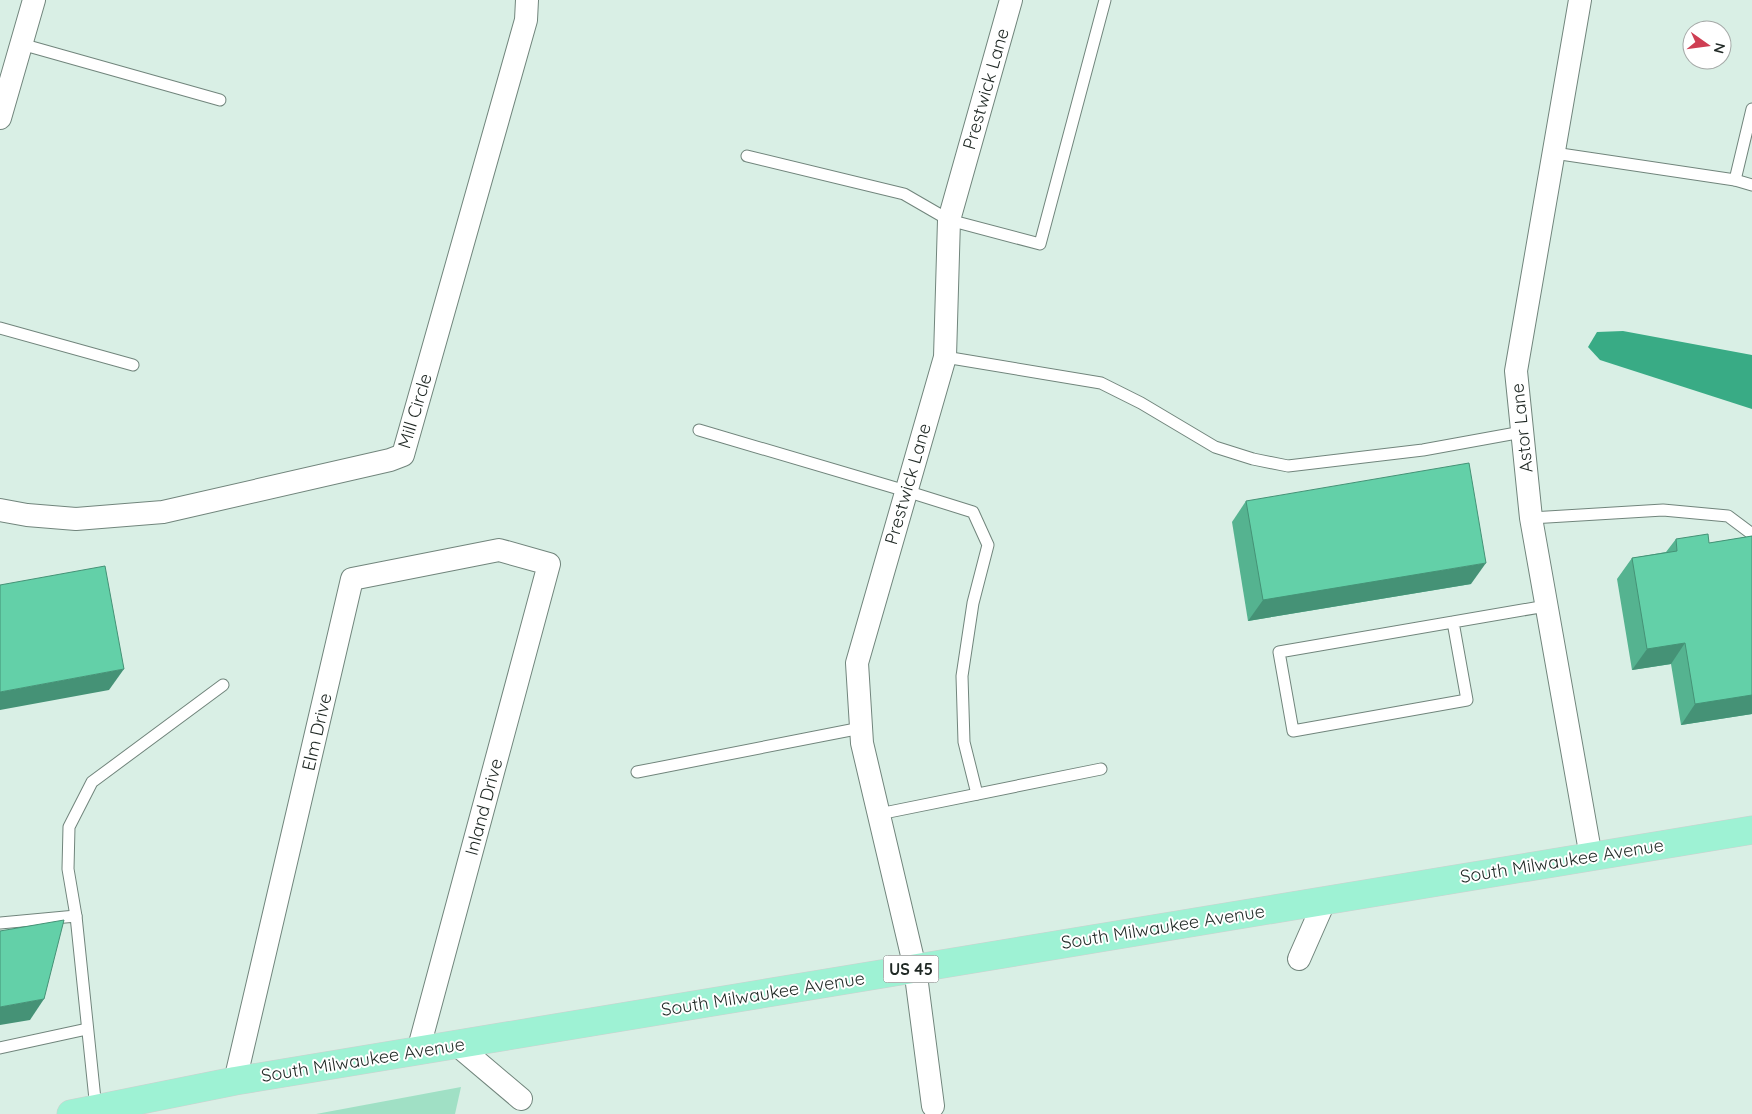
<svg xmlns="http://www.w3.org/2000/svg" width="1752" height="1114" font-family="Quicksand,sans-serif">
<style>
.green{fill:#a0e0c5}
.water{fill:#39ab85}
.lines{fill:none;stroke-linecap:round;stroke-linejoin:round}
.service-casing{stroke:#71857c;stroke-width:13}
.minor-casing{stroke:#71857c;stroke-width:24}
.primary-casing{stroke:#ced0cf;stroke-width:29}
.service{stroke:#fff;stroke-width:11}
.minor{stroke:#fff;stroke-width:22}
.primary{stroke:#9ef2d4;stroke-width:28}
.wall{fill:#55b390}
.shaded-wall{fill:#459276}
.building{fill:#63d0a8;stroke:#459276}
.labels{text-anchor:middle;stroke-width:4;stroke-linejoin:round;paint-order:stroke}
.shield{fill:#fff;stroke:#626866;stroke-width:1}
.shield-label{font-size:16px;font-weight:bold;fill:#1f2824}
.street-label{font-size:18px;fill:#1f2824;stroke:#fff}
</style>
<rect width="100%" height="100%" fill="#d9efe5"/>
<!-- green -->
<polygon class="green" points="461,1087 455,1114 316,1114"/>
<!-- water -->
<polygon class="water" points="1623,331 1752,355 1752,409 1600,360 1588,347 1597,332"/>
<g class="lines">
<!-- service casing -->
<g class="service-casing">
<g id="service">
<polyline points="21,44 220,100"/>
<polyline points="1554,153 1735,180 1752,109"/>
<polyline points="747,156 904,194 949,220 1040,244 1105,0"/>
<polyline points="1735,180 1752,185"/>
<polyline points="0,328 133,365"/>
<polyline points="945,357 1101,383 1141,403 1215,447 1253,459 1288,466 1423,450 1522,432"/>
<polyline points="699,430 906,491 973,512 988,545 973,603 962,676 964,742 977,794"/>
<polyline points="1531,518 1663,510 1728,516 1752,534"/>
<polyline points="1453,622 1467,700 1293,731 1279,652 1546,606"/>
<polyline points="637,772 861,728"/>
<polyline points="879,814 1101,769"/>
<polyline points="76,916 68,869 69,827 92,782 223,685"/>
<polyline points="0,923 76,916 96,1109"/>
<polyline points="0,1048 87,1029"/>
</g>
</g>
<!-- minor casing -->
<g class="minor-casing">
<g id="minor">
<polyline points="1580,0 1516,371 1531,518 1591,857"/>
<polyline points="0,118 34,0"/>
<polyline points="0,510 27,515 76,519 163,512 390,460 403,455 526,20 527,0"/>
<polyline points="1299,959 1325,900"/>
<polyline points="456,1044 521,1099"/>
<polyline points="235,1081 352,579 499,550 549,564 418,1051"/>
<polyline points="933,1106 915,968 862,743 857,663 945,357 949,220 1011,0"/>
</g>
</g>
<!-- primary casing -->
<g class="primary-casing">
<polyline id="primary" points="71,1114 235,1081 1752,830"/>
</g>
<!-- service -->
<use href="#service" class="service"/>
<!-- minor -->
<use href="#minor" class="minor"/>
<!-- primary -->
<use href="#primary" class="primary"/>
</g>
<!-- wall -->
<g class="wall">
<polygon points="1246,501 1471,584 1248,621 1232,522"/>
<polygon points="1752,536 1752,714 1681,725 1671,664 1632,670 1617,579 1632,558 1666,552 1676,539 1709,543"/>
</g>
<!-- shaded-wall -->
<g class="shaded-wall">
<polygon points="1486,563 1471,584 1248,621 1263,600"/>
<polygon points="1685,643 1671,664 1632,670 1647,649"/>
<polygon points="124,669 109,690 0,710 0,692"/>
<polygon points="1752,695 1752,714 1681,725 1695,704"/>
<polygon points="44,999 30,1020 0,1025 0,1007"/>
</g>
<!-- building -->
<g class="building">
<polygon points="1469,463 1486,563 1263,600 1246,501"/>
<polygon points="1708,534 1709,543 1752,536 1752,695 1695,704 1685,643 1647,649 1632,558 1677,551 1676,539"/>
<polygon points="105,566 124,669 0,692 0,585"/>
<polygon points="64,920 44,999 0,1007 0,931"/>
</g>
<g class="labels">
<!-- shield labels -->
<rect class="shield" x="883.5" y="955.5" width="55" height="27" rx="4"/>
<g class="shield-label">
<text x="911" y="975">US 45</text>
</g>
<!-- street labels -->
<g class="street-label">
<text transform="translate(986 89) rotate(-74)" y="6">Prestwick Lane</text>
<text transform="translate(415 411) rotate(-73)" y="6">Mill Circle</text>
<text transform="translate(1522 428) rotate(-96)" y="6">Astor Lane</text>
<text transform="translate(908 484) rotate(-74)" y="6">Prestwick Lane</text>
<text transform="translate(317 732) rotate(-77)" y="6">Elm Drive</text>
<text transform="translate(484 807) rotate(-75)" y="6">Inland Drive</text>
<text transform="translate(1562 861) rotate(-9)" y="6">South Milwaukee Avenue</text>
<text transform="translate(1163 927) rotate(-9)" y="6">South Milwaukee Avenue</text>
<text transform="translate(763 994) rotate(-9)" y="6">South Milwaukee Avenue</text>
<text transform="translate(363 1060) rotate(-9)" y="6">South Milwaukee Avenue</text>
</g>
</g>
<!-- north arrow -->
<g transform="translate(1707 45) rotate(104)"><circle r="24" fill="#ffffff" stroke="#a5a9a7"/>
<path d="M0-4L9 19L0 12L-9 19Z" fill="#cf3e53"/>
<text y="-8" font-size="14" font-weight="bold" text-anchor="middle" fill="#1f2824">N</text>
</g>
</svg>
